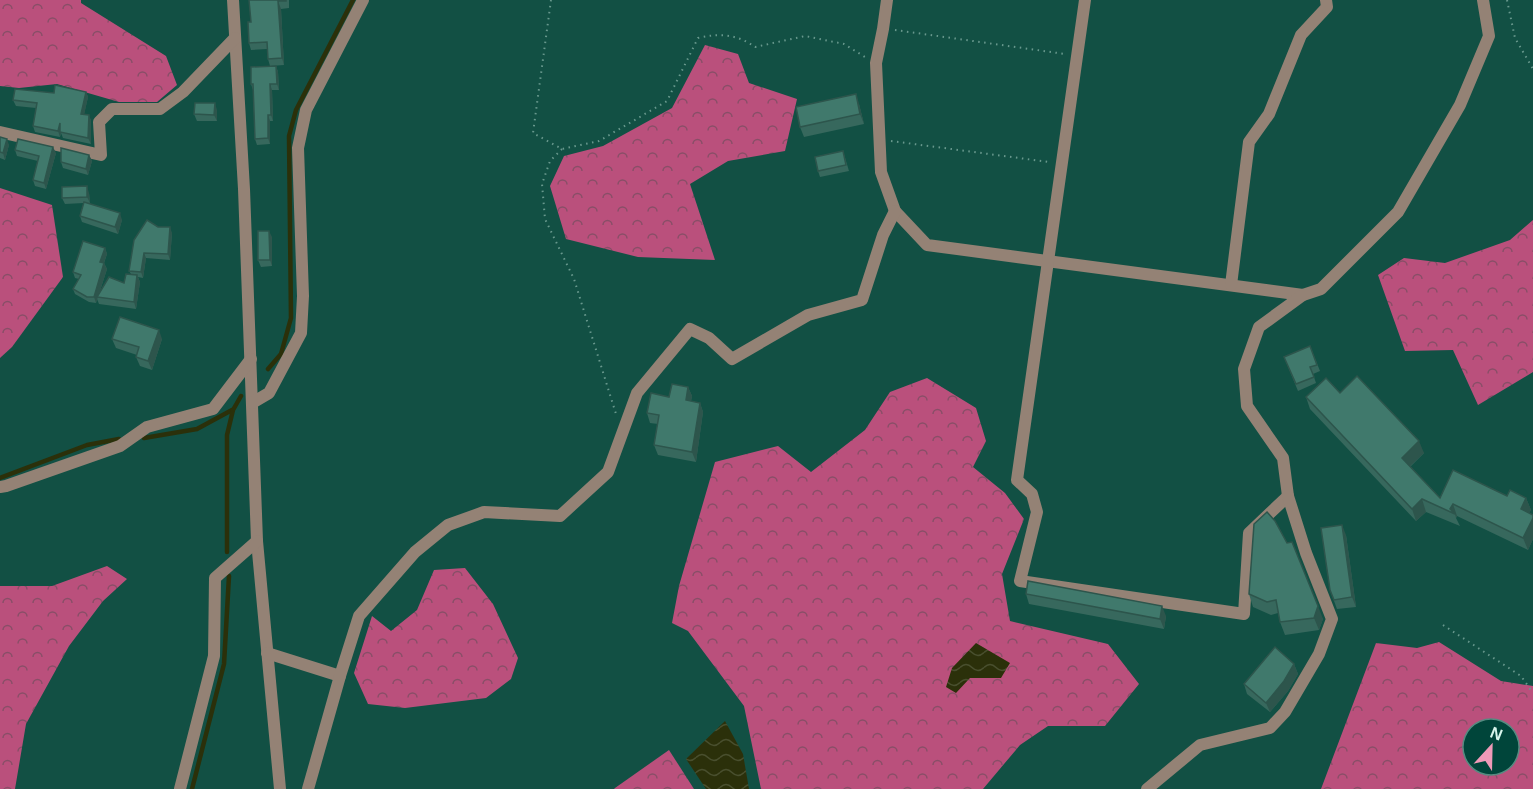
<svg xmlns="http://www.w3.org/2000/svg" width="1533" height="789" font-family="Arial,sans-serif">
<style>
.forest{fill:url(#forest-crowns);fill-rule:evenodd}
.water{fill:url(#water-waves)}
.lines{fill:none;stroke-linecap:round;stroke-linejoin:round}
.stream{stroke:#2b300a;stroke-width:4.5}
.path{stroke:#68988d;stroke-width:2;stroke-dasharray:1.5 4.5;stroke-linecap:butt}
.minor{stroke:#948275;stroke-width:12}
.wall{fill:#37685d}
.shaded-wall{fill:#2d554c}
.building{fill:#40796c;stroke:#2d554c;stroke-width:1.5}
</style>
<defs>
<pattern id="forest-crowns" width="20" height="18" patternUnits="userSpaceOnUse" patternTransform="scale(1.5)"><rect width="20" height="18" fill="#ba507c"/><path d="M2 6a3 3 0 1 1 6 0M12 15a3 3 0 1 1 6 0" fill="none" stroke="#894e67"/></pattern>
<pattern id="water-waves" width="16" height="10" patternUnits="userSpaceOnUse" patternTransform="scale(1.5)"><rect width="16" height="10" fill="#2b300a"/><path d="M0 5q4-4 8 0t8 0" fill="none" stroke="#494f2e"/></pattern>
</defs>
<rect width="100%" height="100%" fill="#125044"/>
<!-- forest -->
<g class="forest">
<polygon points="0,0 81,0 81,3 166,56 177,85 157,102 119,102 57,84 19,88 0,86"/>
<polygon points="705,45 738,54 749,83 797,99 785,151 728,161 690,184 715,260 638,257 566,239 550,186 564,156 603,146 672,108"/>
<polygon points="0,188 52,205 63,277 12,347 0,358"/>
<polygon points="1533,220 1533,372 1478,405 1453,350 1405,351 1378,275 1404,258 1445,263 1510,240"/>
<polygon points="927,378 976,408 986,441 973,467 1005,493 1024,519 1002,574 1010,621 1108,644 1139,684 1105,726 1048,726 1020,745 983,789 761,789 744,706 688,631 672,623 679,586 715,462 778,446 811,472 865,430 890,392"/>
<polygon points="107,566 127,579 103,601 69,646 26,724 15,789 0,789 0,586 52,586"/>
<polygon points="465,568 493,604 518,658 511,679 486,698 405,708 368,704 354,673 372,616 391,631 417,610 434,570"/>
<path d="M1439,642L1501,681L1533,686V789H1321L1376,643L1417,648ZM1473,729H1509V765H1473Z"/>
<polygon points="669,750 694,789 614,789 615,788"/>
</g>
<!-- water -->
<g class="water">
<polygon points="976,643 1010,663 1001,678 970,678 956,693 946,687 952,668"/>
<polygon points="725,721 743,754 749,789 706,789 686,759"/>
</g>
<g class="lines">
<!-- stream -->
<g class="stream">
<polyline points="268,369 281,354 291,318 289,136 296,110 353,0"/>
<polyline points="144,438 197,429 232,410"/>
<polyline points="0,478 87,445 119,439"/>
<polyline points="227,552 227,435 233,410 241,396"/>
<polyline points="192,789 224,664 229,576"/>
</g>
<!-- path -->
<g class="path">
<path d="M551,0L533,133L562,149L599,141L667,101L698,38C719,33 737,34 755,47L805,36L844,44L865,57"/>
<polyline points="1507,0 1515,38 1533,69"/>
<polyline points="895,30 1065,54"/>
<polyline points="891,141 1049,162"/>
<polyline points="562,149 550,161 542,184 545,219 574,279 616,414"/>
<polyline points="1443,625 1521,676 1533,693"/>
</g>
<!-- minor -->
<g class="minor">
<polyline points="233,0 244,189 257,541 280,789"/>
<polyline points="887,0 883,29 876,63 881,172 895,211 927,245 1303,295"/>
<polyline points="1085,0 1017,480 1032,494 1037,512 1020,581 1244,614 1249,533 1288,496"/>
<polyline points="0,132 101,155 99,122 112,109 160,109 183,92 235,38"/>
<polyline points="1231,285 1249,142 1269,114 1301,35 1327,7 1326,0"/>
<polyline points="252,403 269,393 301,333 303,296 298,148 306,110 363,0"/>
<polyline points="0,487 6,486 120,446 147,427 213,409 251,359"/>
<polyline points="267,653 340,676"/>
<polyline points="180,789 214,656 215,578 257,541"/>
<polyline points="308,789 340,676 359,616 415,552 448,525 484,512 560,516 608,472 637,393 690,329 709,338 732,359 808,315 862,300 883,235 895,211"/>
<polyline points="1147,789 1200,745 1270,728 1285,712 1319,654 1332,619 1306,553 1288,496 1283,458 1247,406 1244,369 1259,327 1303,295 1321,289 1398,212 1460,105 1489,36 1483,0"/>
</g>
</g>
<!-- wall -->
<g class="wall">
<polygon points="249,0 289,0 289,8 281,9 284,65 270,66 268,59 267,49 251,50 249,43 251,22"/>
<polygon points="276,66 278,72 279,90 272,90 273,121 270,121 270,144 257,145 255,139 253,90 251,84"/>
<polygon points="86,92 88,97 84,114 91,120 91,144 63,138 61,133 60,137 35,132 33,126 36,108 16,106 13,100 54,93"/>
<polygon points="859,104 864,124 804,137 800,127"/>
<polygon points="217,110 217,121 197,121 194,114"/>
<polygon points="0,137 9,145 5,160 0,158"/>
<polygon points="15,150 56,153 46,189 35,186 33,180 38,161 17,156"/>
<polygon points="843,151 849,171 820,177 818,171"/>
<polygon points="89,155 92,161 88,175 63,168 61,162"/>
<polygon points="89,193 90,203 88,203 122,220 118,234 82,222 80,216 84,203 65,204 62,198"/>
<polygon points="158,227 172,233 170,260 146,258 143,278 138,277 140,282 136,309 99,304 97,299 96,303 89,302 75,294 73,289 79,279 75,278 73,272 105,248 107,254 104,263 107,269 99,294 124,283 131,274 129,271"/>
<polygon points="272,237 272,266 261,267 258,260"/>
<polygon points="112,339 162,339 152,370 140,366 136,357 137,355 116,348"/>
<polygon points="1310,346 1320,371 1313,374 1316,383 1298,391 1284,357"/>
<polygon points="688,387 692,396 691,401 700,403 703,412 696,462 658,455 654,445 658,424 650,423 647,413 669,397"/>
<polygon points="1340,393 1424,453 1410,467 1440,498 1507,496 1526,498 1531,510 1529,513 1533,515 1533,539 1528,550 1457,516 1456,518 1460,526 1426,512 1416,521 1310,409 1306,397"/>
<polygon points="1254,524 1323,619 1319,630 1285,635 1280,622 1278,613 1271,615 1253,607 1249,594"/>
<polygon points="1346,535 1356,607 1337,609 1330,590"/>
<polygon points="1026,594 1166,616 1164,629 1029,604"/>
<polygon points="1294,664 1298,674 1288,691 1270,712 1247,694 1244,684"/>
</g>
<!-- shaded-wall -->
<g class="shaded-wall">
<polygon points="278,1 281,9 284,65 282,58"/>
<polygon points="276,66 278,72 279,90 277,84"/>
<polygon points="270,84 272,90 273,121 271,115"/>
<polygon points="86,92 88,97 83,120 81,114"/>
<polygon points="856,94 859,104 864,124 860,114"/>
<polygon points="215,103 217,110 217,121 214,115"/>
<polygon points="89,115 91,120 91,144 88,138"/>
<polygon points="268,115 270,121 270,144 268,138"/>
<polygon points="60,123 62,129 60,137 58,131"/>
<polygon points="7,139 9,145 5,160 3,153"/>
<polygon points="53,147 56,153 46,189 44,183"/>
<polygon points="89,155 92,161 88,175 86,169"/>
<polygon points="87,186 89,193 90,203 87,197"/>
<polygon points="120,213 122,220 118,234 115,227"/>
<polygon points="170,227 172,233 170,260 168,254"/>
<polygon points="269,231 272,237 272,266 270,260"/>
<polygon points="105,248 107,254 102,268 100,262"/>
<polygon points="144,253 146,258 143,278 141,272"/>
<polygon points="104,263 107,269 96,303 94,297"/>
<polygon points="137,275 140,282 136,309 134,302"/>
<polygon points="159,330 162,339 152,370 148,361"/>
<polygon points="688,387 692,396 689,410 686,400"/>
<polygon points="700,403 703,412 696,462 692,452"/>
<polygon points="1419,441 1424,453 1406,470 1402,458"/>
<polygon points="1526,498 1531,510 1525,521 1521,509"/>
<polygon points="1422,499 1426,512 1416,521 1412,509"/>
<polygon points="1453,504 1457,516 1456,518 1455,514 1450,509"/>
<polygon points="1533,518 1533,539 1528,550 1523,538"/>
<polygon points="1342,525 1346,535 1356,607 1352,597"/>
<polygon points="1162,606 1166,616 1164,629 1160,619"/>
<polygon points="1318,606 1323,619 1319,630 1314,618"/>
<polygon points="1294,664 1298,674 1288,691 1270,712 1266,703"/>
</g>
<!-- building -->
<g class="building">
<polygon points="249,0 286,0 286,1 278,1 282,58 268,59 267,42 249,43 248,22 251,22"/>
<polygon points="276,66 277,84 270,84 271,115 268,115 268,138 255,139 253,84 251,84 251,67"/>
<polygon points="55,85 86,92 81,114 89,115 88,138 60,132 60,123 58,131 33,126 37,103 13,100 15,89 54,93"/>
<polygon points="856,94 860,114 800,127 796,107"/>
<polygon points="195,103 215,103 214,115 194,114"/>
<polygon points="0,137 7,139 3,153 0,152"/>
<polygon points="18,139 53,147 44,183 33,180 39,156 15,150"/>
<polygon points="61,148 89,155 86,169 61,162"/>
<polygon points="843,151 846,165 818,171 815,157"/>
<polygon points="87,186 87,197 62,198 62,187"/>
<polygon points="84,202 120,213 115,227 80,216"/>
<polygon points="147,220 158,227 170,227 168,254 144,253 141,272 129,271 134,240"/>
<polygon points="258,231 269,231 270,260 258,260"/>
<polygon points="83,241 105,248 100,262 104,263 94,297 87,297 73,289 81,275 73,272"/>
<polygon points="126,274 137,275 134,302 97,297 109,277 124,283"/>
<polygon points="120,317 159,330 148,361 136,357 139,347 112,339"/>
<polygon points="1310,346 1317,365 1310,367 1314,377 1296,384 1284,357"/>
<polygon points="1357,376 1419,441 1402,458 1440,498 1453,470 1507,496 1510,490 1526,498 1521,509 1533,515 1533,518 1523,538 1453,504 1450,509 1455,514 1422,499 1412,509 1306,397 1326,378 1340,393"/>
<polygon points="672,384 688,387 686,400 700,403 692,452 654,445 659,415 647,413 651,393 669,397"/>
<polygon points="1267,512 1275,521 1287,543 1292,542 1318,606 1314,618 1280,622 1276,600 1267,602 1249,594 1254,524"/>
<polygon points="1342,525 1352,597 1334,600 1330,590 1321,528"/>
<polygon points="1028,581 1162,606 1160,619 1026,594"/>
<polygon points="1275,647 1294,664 1284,681 1266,703 1244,684"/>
</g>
<!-- north arrow -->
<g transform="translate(1491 747) rotate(22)"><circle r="28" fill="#00453a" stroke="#568b81" stroke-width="1.5"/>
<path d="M0-4.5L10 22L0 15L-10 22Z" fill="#ef9ab8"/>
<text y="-9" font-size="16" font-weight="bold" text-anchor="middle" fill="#d7f5ec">N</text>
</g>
</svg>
